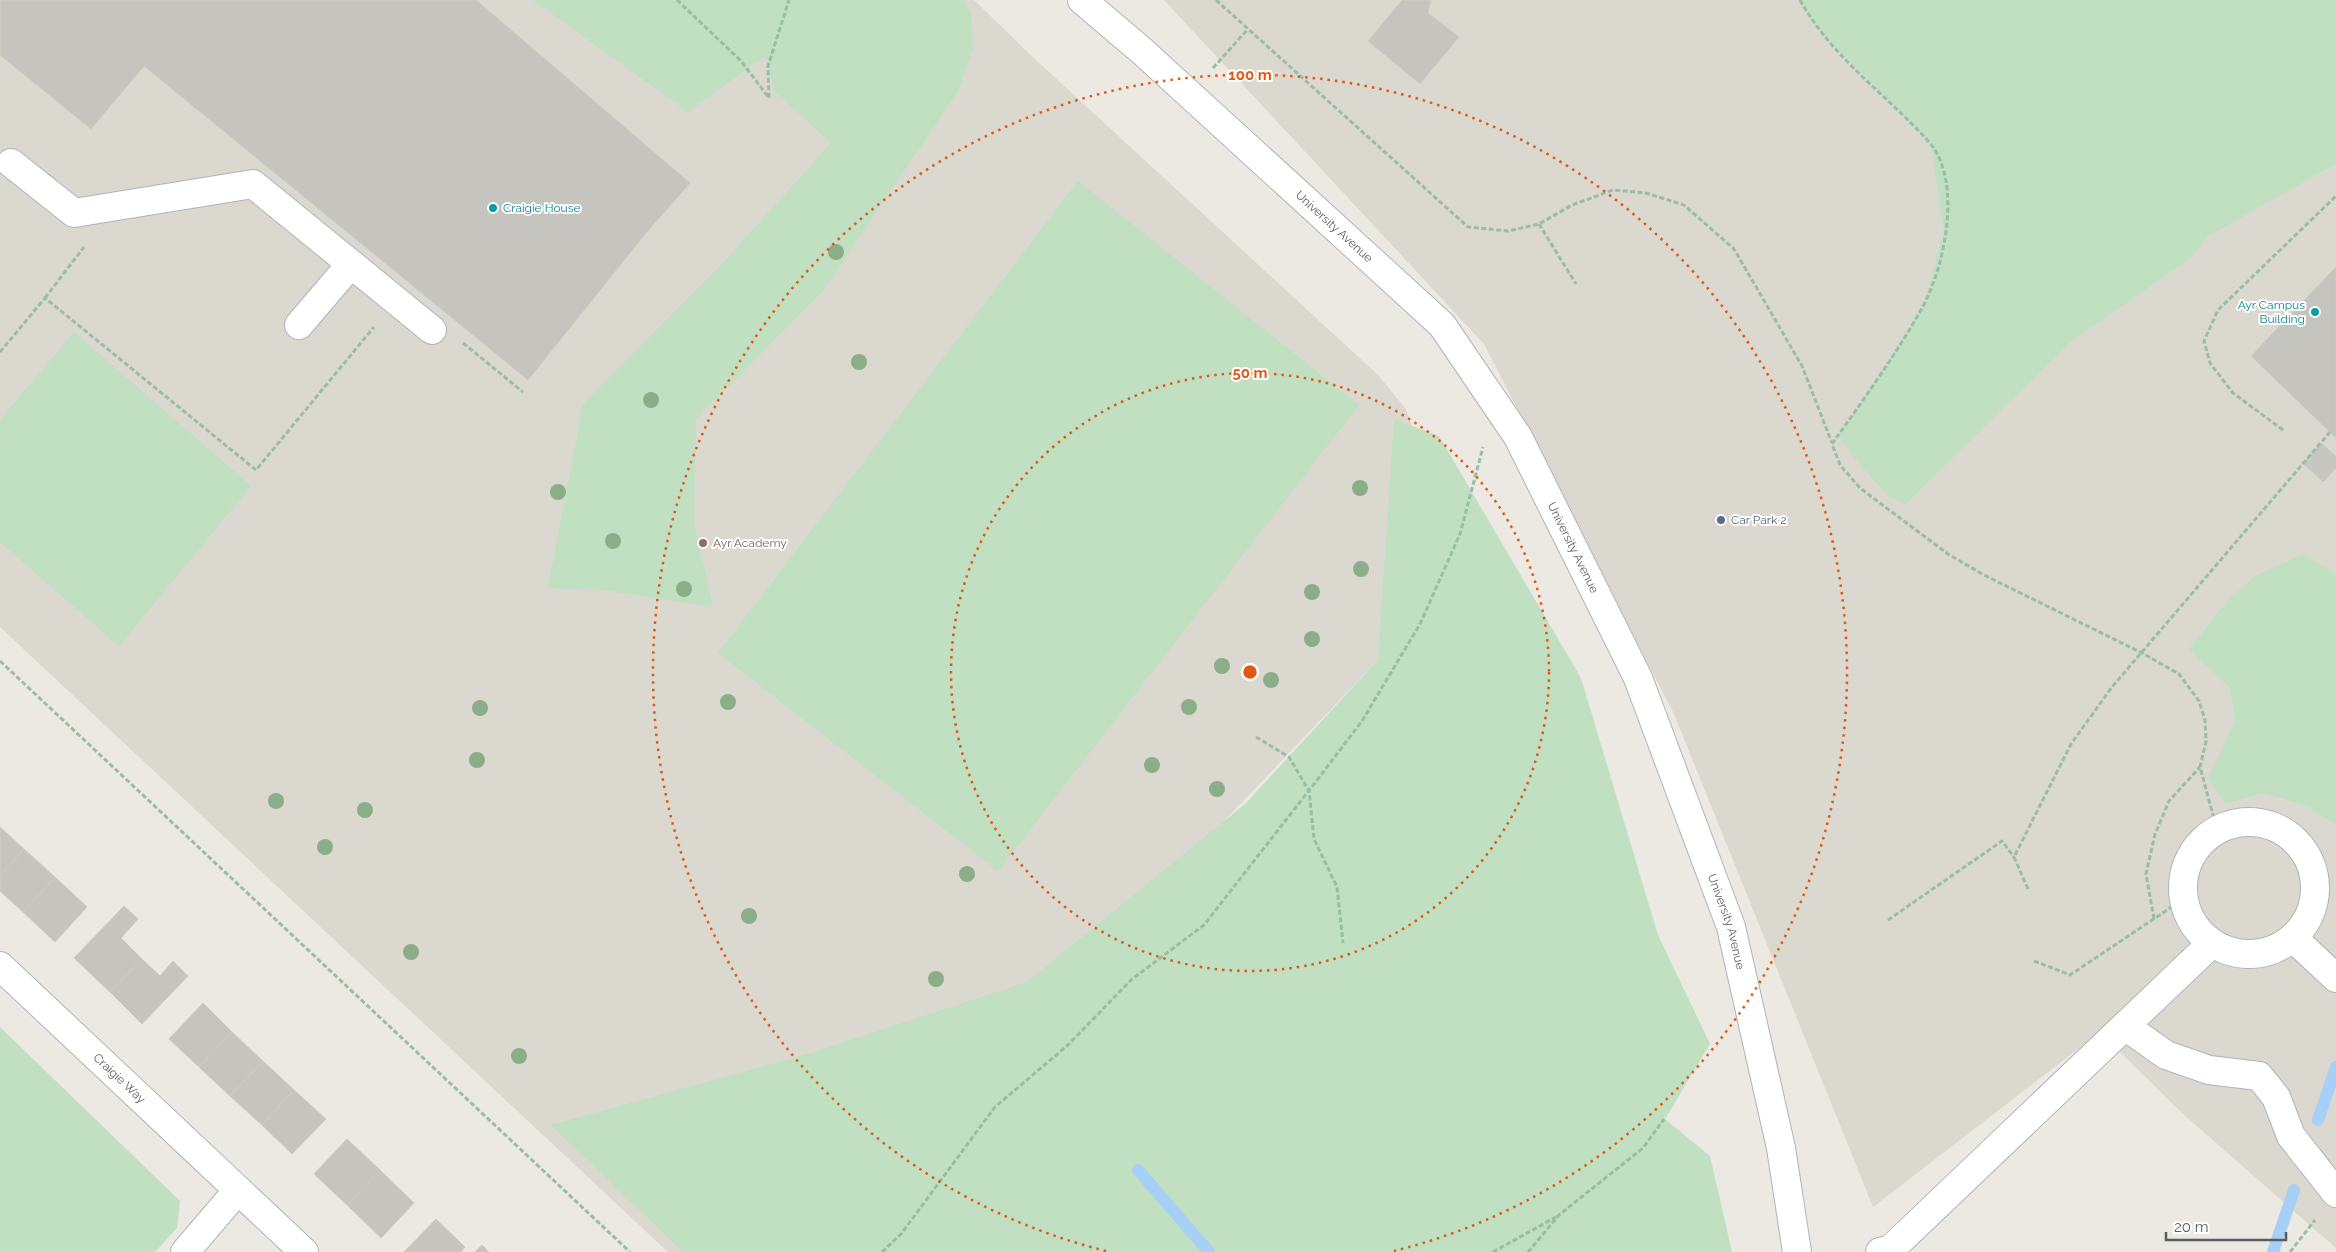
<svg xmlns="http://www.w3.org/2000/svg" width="2336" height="1252" font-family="Raleway,sans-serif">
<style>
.education{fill:#dbd8cf}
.green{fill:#c0e0c1}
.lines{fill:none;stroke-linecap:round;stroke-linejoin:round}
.stream{stroke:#a6d0f6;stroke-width:12}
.building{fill:#c6c4be;stroke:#cfcbc0}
.minor-tunnel{stroke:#c7c6c1;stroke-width:28;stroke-dasharray:28 14;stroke-linecap:butt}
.minor-casing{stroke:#b2b3b7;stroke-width:30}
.path{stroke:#98bea4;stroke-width:3;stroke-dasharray:5 2.5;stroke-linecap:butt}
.minor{stroke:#fff;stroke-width:28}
.tree{fill:#8bae89}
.ring{fill:none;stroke:#e15910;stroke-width:2.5;stroke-dasharray:2.5 5}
.culture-dot{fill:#0f9aa8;stroke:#fff;stroke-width:2}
.service-dot{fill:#5c6f8a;stroke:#fff;stroke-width:2}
.education-dot{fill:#8d6e63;stroke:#fff;stroke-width:2}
.labels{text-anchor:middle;stroke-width:4;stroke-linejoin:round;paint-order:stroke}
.culture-label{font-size:12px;fill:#0d838f;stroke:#fff;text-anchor:start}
.street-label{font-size:12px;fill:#5a5c60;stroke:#fff}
.service-label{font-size:12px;fill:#4e5e75;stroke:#fff;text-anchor:start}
.education-label{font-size:12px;fill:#785e54;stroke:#fff;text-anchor:start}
.centre{fill:#e15910;stroke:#fff;stroke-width:2.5}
.ring-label{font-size:15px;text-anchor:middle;font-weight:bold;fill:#e15910;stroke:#fff;stroke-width:4;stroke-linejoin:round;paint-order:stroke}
</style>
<rect width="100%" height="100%" fill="#ebe9e1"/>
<!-- education -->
<g class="education">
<polygon points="0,0 974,0 1037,61 1378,375 1406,409 1419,446 1378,660 1096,955 805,1252 668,1252 0,627"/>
<polygon points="1164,0 2336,0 2336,1248 2182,1113 2100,1032 1873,1207 1674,714 1484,344"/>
</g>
<!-- green -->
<g class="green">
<polygon points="533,0 963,0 971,12 973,48 958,91 823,291 696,419 694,524 713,607 610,591 548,588 583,404 721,265 831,143 775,92 765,56 688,112"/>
<polygon points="1800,0 2336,0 2336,164 2206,237 2192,257 2068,344 1905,505 1885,493 1851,454 1838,437 1923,307 1944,231 1931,144 1821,32"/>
<polygon points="1078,181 1359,405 998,871 718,653"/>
<polygon points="74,332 251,486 119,646 0,542 0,420"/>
<polygon points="1394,419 1439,436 1581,678 1658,935 1710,1044 1665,1119 1710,1156 1732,1252 683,1252 551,1125 811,1053 1027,982 1245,804 1378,660"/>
<polygon points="2304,554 2336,575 2336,824 2302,804 2262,793 2226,804 2208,778 2235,721 2230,688 2189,649 2230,598 2255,576"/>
<polygon points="0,1027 180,1201 177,1228 155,1252 0,1252"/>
</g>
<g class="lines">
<!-- stream -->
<g class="stream">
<polyline points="2318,1120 2336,1067"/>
<polyline points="1138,1170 1209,1252"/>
<polyline points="2273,1252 2294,1190"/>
</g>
</g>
<!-- building -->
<g class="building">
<polygon points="0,0 476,0 690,183 646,233 528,380 144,66 91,129 0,55"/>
<polygon points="1402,0 1431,0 1428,13 1459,37 1420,84 1368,41"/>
<polygon points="2336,267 2336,438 2251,356"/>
<polygon points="0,827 24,849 0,875"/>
<polygon points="24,849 55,877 23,912 0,891 0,875"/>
<polygon points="55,877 87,907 55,942 23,912"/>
<polygon points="124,906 138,919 121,938 142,959 110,992 74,958"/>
<polygon points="142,959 160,976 173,961 188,976 142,1024 110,992"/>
<polygon points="203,1003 232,1032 199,1067 169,1039"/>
<polygon points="232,1032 263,1061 230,1096 199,1067"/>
<polygon points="263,1061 294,1090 262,1125 230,1096"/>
<polygon points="294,1090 326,1119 292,1154 262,1125"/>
<polygon points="347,1139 380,1170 347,1205 314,1174"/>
<polygon points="380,1170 414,1203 381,1238 347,1205"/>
<polygon points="436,1219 465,1247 461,1252 404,1252"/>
<polygon points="482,1245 489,1252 475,1252"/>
</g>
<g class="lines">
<!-- minor-tunnel -->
<polyline class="minor-tunnel" points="2312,453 2336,475"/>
<!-- minor casing -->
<g class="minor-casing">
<g id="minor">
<path id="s1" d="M1082,0L1142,51L1442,325L1518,437L1638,678L1731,927L1781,1148L1797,1252"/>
<polyline points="11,163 74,213 253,184 432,330"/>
<polyline points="299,325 351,264"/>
<circle cx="2249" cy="888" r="66"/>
<polyline points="2293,938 2336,978"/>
<path id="s2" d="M0,966L304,1252"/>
<polyline points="2125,1026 2166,1055 2209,1070 2259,1076 2276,1097 2291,1136 2336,1193"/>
<polyline points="185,1252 238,1190"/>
<polyline points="1880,1252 1891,1249 2212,943"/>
</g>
</g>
<!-- path -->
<g class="path">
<polyline points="677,0 741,61 769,98 768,66 789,0"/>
<polyline points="1216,0 1468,227 1508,231 1539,224 1572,205 1613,190 1646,193 1684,205 1734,249 1802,366 1832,443"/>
<path d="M1800,0C1833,59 1885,93 1929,142C1963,180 1945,267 1922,308C1896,355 1863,400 1832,444L1840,465L1860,488L1948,554L1984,575L2142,653L2179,674L2199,701L2205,720L2206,742L2200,767L2217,830"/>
<polyline points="1213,68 1248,29"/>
<polyline points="1539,224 1576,284"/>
<polyline points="45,298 84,247"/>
<polyline points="463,343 523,392"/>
<polyline points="0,352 45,298 256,470 374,327"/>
<polyline points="2283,430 2233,393 2210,363 2204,341 2218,310 2336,196"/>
<polyline points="0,661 630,1252"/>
<polyline points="1256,737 1289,757 1309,791 1314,839 1337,887 1343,943"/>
<polyline points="2028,889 2014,857 2071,744 2112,687 2330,432"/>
<polyline points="2154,919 2146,874 2155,834 2169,801 2200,767"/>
<polyline points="1888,920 2002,841 2014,857"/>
<polyline points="2034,961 2070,975 2185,898"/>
<polyline points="882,1252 901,1234 995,1107 1068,1045 1131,980 1204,925 1321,775 1362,721 1420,624 1460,534 1483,447"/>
<polyline points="1493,1252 1556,1217"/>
<polyline points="1528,1252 1559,1215 1643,1148 1664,1119"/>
<polyline points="2290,1252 2315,1220"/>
</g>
<!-- minor -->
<use href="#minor" class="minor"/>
</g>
<!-- trees -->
<g class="tree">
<circle cx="836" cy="252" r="8"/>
<circle cx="859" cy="362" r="8"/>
<circle cx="651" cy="400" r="8"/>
<circle cx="1360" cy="488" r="8"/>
<circle cx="558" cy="492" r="8"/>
<circle cx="613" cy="541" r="8"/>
<circle cx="1361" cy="569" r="8"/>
<circle cx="684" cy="589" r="8"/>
<circle cx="1312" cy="592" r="8"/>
<circle cx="1312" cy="639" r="8"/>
<circle cx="1222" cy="666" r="8"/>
<circle cx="1271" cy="680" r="8"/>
<circle cx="728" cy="702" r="8"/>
<circle cx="1189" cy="707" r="8"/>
<circle cx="480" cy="708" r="8"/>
<circle cx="477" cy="760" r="8"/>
<circle cx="1152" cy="765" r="8"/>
<circle cx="1217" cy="789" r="8"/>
<circle cx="276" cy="801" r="8"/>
<circle cx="365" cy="810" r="8"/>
<circle cx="325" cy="847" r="8"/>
<circle cx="967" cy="874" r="8"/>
<circle cx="749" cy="916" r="8"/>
<circle cx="411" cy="952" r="8"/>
<circle cx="936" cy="979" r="8"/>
<circle cx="519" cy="1056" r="8"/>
</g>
<!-- distance rings -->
<g class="ring">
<circle cx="1250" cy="672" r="299"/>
<path d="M1106 1251A597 597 0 1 1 1394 1251"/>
</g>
<!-- markers -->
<g class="culture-dot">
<circle cx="493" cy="208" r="5"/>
<circle cx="2315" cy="312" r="5"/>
</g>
<circle class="service-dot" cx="1721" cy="520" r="5"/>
<circle class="education-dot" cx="703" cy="543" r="5"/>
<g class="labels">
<!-- culture labels -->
<g class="culture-label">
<text x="503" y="212">Craigie House</text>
<text x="2305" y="309" text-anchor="end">Ayr Campus<tspan x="2305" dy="14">Building</tspan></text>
</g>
<!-- street labels -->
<g class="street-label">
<text dy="4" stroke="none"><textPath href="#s1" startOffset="339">University Avenue</textPath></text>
<text dy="4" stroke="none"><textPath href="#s1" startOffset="744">University Avenue</textPath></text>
<text dy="4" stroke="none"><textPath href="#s1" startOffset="1149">University Avenue</textPath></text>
<text dy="4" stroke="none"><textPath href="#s2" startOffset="164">Craigie Way</textPath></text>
</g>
<!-- service labels -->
<g class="service-label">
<text x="1731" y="524">Car Park 2</text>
</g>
<!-- education labels -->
<g class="education-label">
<text x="713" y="547">Ayr Academy</text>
</g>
</g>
<circle cx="1250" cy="672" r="8" class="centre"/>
<g class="ring-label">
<text x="1250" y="80">100 m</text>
<text x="1250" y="378">50 m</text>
</g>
<!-- scale -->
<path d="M2166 1232v8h120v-8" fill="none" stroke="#5a5c60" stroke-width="2.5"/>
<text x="2174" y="1232" font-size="15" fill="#5a5c60" stroke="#ffffff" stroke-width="4" paint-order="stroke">20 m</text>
</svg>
